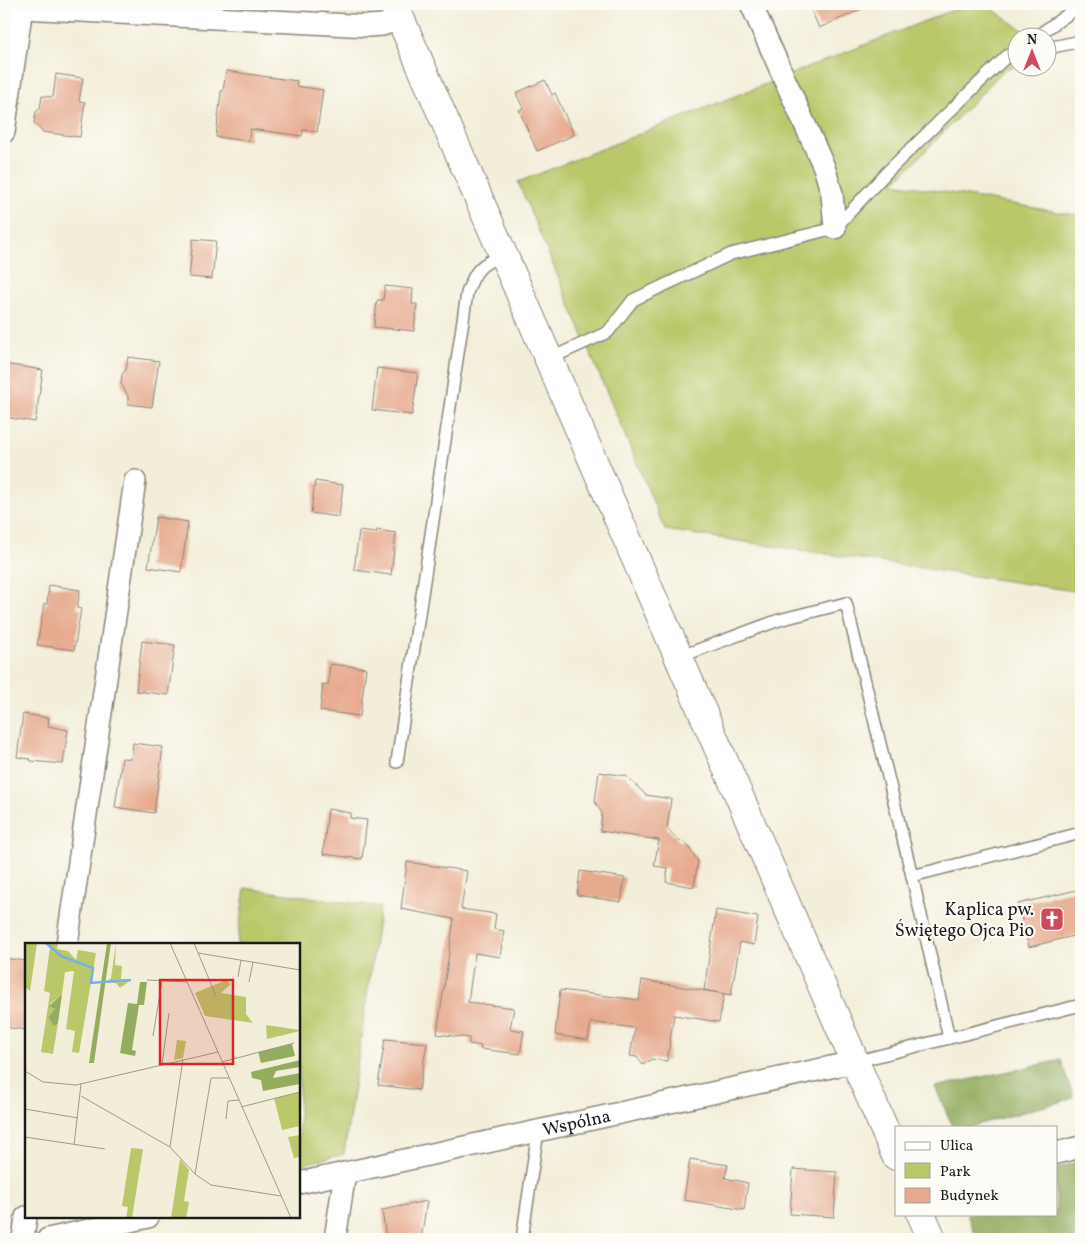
<svg xmlns="http://www.w3.org/2000/svg" width="1085" height="1243" font-family="Vollkorn,serif">
<style>
.green{fill:#bac86a;stroke:#6b7243}
.forest{fill:#93ac5e;stroke:#58643d}
.building{fill:#e6aa8e}
.lines{fill:none;stroke-linecap:round;stroke-linejoin:round}
.service-casing{stroke:#88857a;stroke-width:14}
.minor-casing{stroke:#88857a;stroke-width:24}
.tertiary-casing{stroke:#88857a;stroke-width:30}
.service{stroke:#fff;stroke-width:11}
.minor{stroke:#fff;stroke-width:21}
.tertiary{stroke:#fff;stroke-width:28}
.labels{text-anchor:middle;stroke-width:4.5;stroke-linejoin:round;paint-order:stroke}
.poi-label{font-size:18px;fill:#1c1c1c;stroke:#fdfcf7;text-anchor:end}
.street-label{font-size:18px;fill:#1c1c1c;stroke:#fdfcf7}
.inset-river{fill:none;stroke:#75b0e6;stroke-width:2.5}
.inset-road{fill:none;stroke:#9d9a8d;stroke-width:1}
.view{fill:#d62828;fill-opacity:0.15;stroke:#d62828;stroke-width:2.5}
.inset-edge{fill:none;stroke:#1c1c1c;stroke-width:2.5}
</style>
<rect width="100%" height="100%" fill="#fdfcf7"/>
<filter id="ink" filterUnits="userSpaceOnUse"><feTurbulence type="fractalNoise" baseFrequency=".02" numOctaves="2"/><feDisplacementMap in="SourceGraphic" scale="10" xChannelSelector="R" yChannelSelector="G"/><feConvolveMatrix kernelMatrix="1 2 1 2 8 2 1 2 1" color-interpolation-filters="sRGB"/></filter>
<filter id="wash" filterUnits="userSpaceOnUse"><feTurbulence type="fractalNoise" baseFrequency=".0096" numOctaves="4" result="noise"/><feDisplacementMap in="SourceGraphic" scale="20" xChannelSelector="R" yChannelSelector="G"/><feGaussianBlur stdDeviation="1.12" result="paint"/><feColorMatrix in="noise" values="0 0 0 0 0 0 0 0 0 0 0 0 0 0 0 0 0 1.4 0 .05"/><feComposite in="paint" operator="in"/></filter>
<g filter="url(#wash)">
<rect width="100%" height="100%" fill="#f3eed9"/>
<!-- green -->
<g class="green">
<polygon points="968,4 985,4 1033,37 1018,38 1017,66 1005,69 894,183 1081,216 1081,592 665,530 518,182"/>
<polygon points="245,888 380,907 344,1154 299,1165 299,944 237,944"/>
</g>
<!-- forest -->
<g class="forest">
<polygon points="1061,1060 1074,1098 969,1127 953,1127 935,1087"/>
<polygon points="1081,1161 1081,1239 977,1239 967,1214 1056,1214 1056,1168"/>
</g>
<g id="blocks">
<!-- building -->
<g class="building">
<polygon points="809,4 873,4 819,28"/>
<polygon points="226,71 297,81 296,86 323,90 317,132 303,130 302,136 250,129 249,141 216,137 221,91 223,91"/>
<polygon points="56,74 83,78 79,101 85,102 80,137 42,132 34,123 36,112 40,109 42,96 53,97"/>
<polygon points="545,80 552,95 555,93 574,135 537,151 519,110 523,108 516,93"/>
<polygon points="193,239 216,241 212,279 189,277"/>
<polygon points="385,286 413,289 412,304 417,304 414,331 374,327 377,300 383,300"/>
<polygon points="128,357 159,361 152,407 128,404 128,396 121,384 122,374 126,370"/>
<polygon points="4,364 43,370 35,422 4,417"/>
<polygon points="377,368 418,373 412,415 372,410"/>
<polygon points="315,481 343,485 339,517 311,513"/>
<polygon points="156,517 188,522 181,572 148,567"/>
<polygon points="377,530 396,533 391,575 354,570 359,531 376,533"/>
<polygon points="49,585 80,590 77,608 81,609 74,650 37,645 44,604 47,604"/>
<polygon points="142,641 175,645 168,695 136,691"/>
<polygon points="330,664 366,668 360,716 320,711 323,684 328,685"/>
<polygon points="23,714 49,718 48,726 68,730 63,764 31,761 30,759 17,757"/>
<polygon points="133,743 163,747 154,813 115,807 122,758 131,759"/>
<polygon points="599,772 626,776 646,795 671,799 667,828 679,841 685,842 698,861 694,887 666,882 668,868 654,866 659,840 600,831 602,813 595,802"/>
<polygon points="328,809 351,813 350,818 367,820 362,859 323,854"/>
<polygon points="407,862 467,871 461,909 496,914 494,929 504,931 500,957 475,953 468,1002 514,1008 510,1029 524,1031 520,1054 480,1049 481,1046 469,1044 469,1038 437,1034 454,919 401,909"/>
<polygon points="580,871 625,878 621,902 577,895"/>
<polygon points="1081,889 1081,934 1029,947 1018,904"/>
<polygon points="716,910 758,917 754,945 740,942 731,995 704,990"/>
<polygon points="4,958 26,961 26,1030 4,1027"/>
<polygon points="642,980 724,994 719,1022 674,1015 667,1061 652,1059 643,1065 637,1057 630,1056 635,1028 591,1022 588,1040 555,1035 560,990 639,1000"/>
<polygon points="385,1039 427,1043 419,1090 378,1085"/>
<polygon points="690,1159 728,1165 725,1178 748,1183 744,1210 684,1200"/>
<polygon points="793,1169 837,1172 834,1217 790,1214"/>
<polygon points="427,1201 421,1239 386,1239 382,1210"/>
</g>
</g>
</g>
<g filter="url(#ink)">
<use href="#blocks" fill-opacity="0" stroke="#88857a" stroke-width="1"/>
<g class="lines">
<!-- service casing -->
<g class="service-casing">
<g id="service">
<polyline points="1034,38 1081,5"/>
<polyline points="1048,48 1081,41"/>
<polyline points="549,359 608,332 633,300 731,254 835,228 887,172 1007,56 1018,49"/>
<polyline points="679,657 779,620 846,603 912,876 949,1038"/>
<path d="M397,762L467,293C475,270 480,264 503,255"/>
<polyline points="912,876 1081,833"/>
<polyline points="854,1062 1081,1005"/>
<polyline points="522,1239 538,1131"/>
</g>
</g>
<!-- minor casing -->
<g class="minor-casing">
<g id="minor">
<polyline points="751,4 824,167 832,194 835,228"/>
<polyline points="4,7 369,26 382,25 400,19"/>
<polyline points="4,132 22,7"/>
<polyline points="67,944 135,481"/>
<polyline points="1056,1153 1081,1147"/>
<path id="s1" d="M299,1183L854,1062"/>
<polyline points="23,1239 26,1217"/>
<polyline points="48,1239 148,1217"/>
<polyline points="335,1239 345,1173"/>
</g>
</g>
<!-- tertiary casing -->
<g class="tertiary-casing">
<g id="tertiary">
<polyline points="394,4 896,1156"/>
<polyline points="921,1214 932,1239"/>
</g>
</g>
<!-- service -->
<use href="#service" class="service"/>
<!-- minor -->
<use href="#minor" class="minor"/>
<!-- tertiary -->
<use href="#tertiary" class="tertiary"/>
</g>
</g>
<!-- icons -->
<defs>
<g id="church-square" transform="scale(1.25)"><rect x="-9" y="-9" width="18" height="18" rx="4" fill="#d1495b" stroke="#fdfcf7"/><path d="M-1.2-6h2.4v3.5h3.3v2.4h-3.3V6h-2.4V-.1h-3.3v-2.4h3.3Z" fill="#fff"/></g>
</defs>
<g fill-rule="evenodd">
<use href="#church-square" x="1052" y="919"/>
</g>
<g class="labels">
<!-- poi labels -->
<g class="poi-label">
<text x="1034" y="915">Kaplica pw.<tspan x="1034" dy="21">Świętego Ojca Pio</tspan></text>
</g>
<!-- street labels -->
<g class="street-label">
<text dy="6" stroke="none"><textPath href="#s1" startOffset="284">Wspólna</textPath></text>
</g>
</g>
<!-- overview -->
<g transform="translate(25 943)">
<rect width="275" height="275" fill="#f3eed9"/>
<path d="M1,0H12L5,48L0,44ZM20,0H33L32,6L43,8L51,17L53,7L71,10L54,110L47,109L50,88L41,86L49,28L40,29L37,51L25,61L30,66L23,74L30,82L33,80L28,111L16,109L25,50L19,48L25,4ZM91,0L90,22L97,23L96,36L106,37L95,45L91,40H81L86,35ZM201,37L206,41L196,50L221,54V71L228,80L180,73L170,50ZM241,82L275,87V88L242,96ZM152,97L161,98L158,115L149,117ZM275,149V183L257,187L249,155ZM275,192V214L269,215L263,194ZM106,205L118,206L107,275H101L103,264L97,263ZM155,216L164,227L159,258L164,259L161,275H146Z" fill="#bac86a"/>
<path d="M82,0H86L69,120H64ZM115,39H122L119,62H114L107,107L111,108L110,113L95,110L103,60L112,61ZM37,51L33,80L29,83L23,74L30,66L24,63ZM267,101L270,113L236,120L233,109ZM275,117V124L251,128L248,135L275,130V141L238,148L236,137L227,135L226,129Z" fill="#93ac5e"/>
<path class="inset-river" d="M21,0L36,13L68,25L66,40L106,37"/>
<path class="inset-road" d="M145,0L266,275M169,0L191,53M173,10L275,27M213,34L216,17M122,37L162,39M224,39L228,19M128,93L137,38M197,119L269,100M137,121L144,70M0,128L18,139L51,142L193,109M56,153L145,204L170,231L186,242L256,253M216,164L275,149M0,166L53,175M201,176L203,158L214,157M0,194L80,206M49,202L56,141M145,204L158,116M170,231L186,135H204"/>
<path class="view" d="M135,37H208V121H135Z"/>
<rect width="275" height="275" class="inset-edge"/>
</g>
<!-- margin -->
<rect width="1085" height="1243" fill="none" stroke="#fdfcf7" stroke-width="20"/>
<!-- legend -->
<rect x="895" y="1126" width="162" height="90" fill="#fdfcf7" stroke="#a3a29f"/>
<rect x="905" y="1142" width="25" height="8" fill="#ffffff" stroke="#a3a29f"/>
<text x="940" y="1150" font-size="15" fill="#1c1c1c">Ulica</text>
<rect x="905" y="1163" width="25" height="15" fill="#bac86a" stroke="#a3a29f"/>
<text x="940" y="1176" font-size="15" fill="#1c1c1c">Park</text>
<rect x="905" y="1188" width="25" height="15" fill="#e6aa8e" stroke="#a3a29f"/>
<text x="940" y="1200" font-size="15" fill="#1c1c1c">Budynek</text>
<!-- north arrow -->
<g transform="translate(1032 52)"><circle r="24" fill="#fdfcf7" stroke="#a3a29f"/>
<path d="M0-4L9 19L0 12L-9 19Z" fill="#d1495b"/>
<text y="-8" font-size="14" font-weight="bold" text-anchor="middle" fill="#1c1c1c">N</text>
</g>
</svg>
